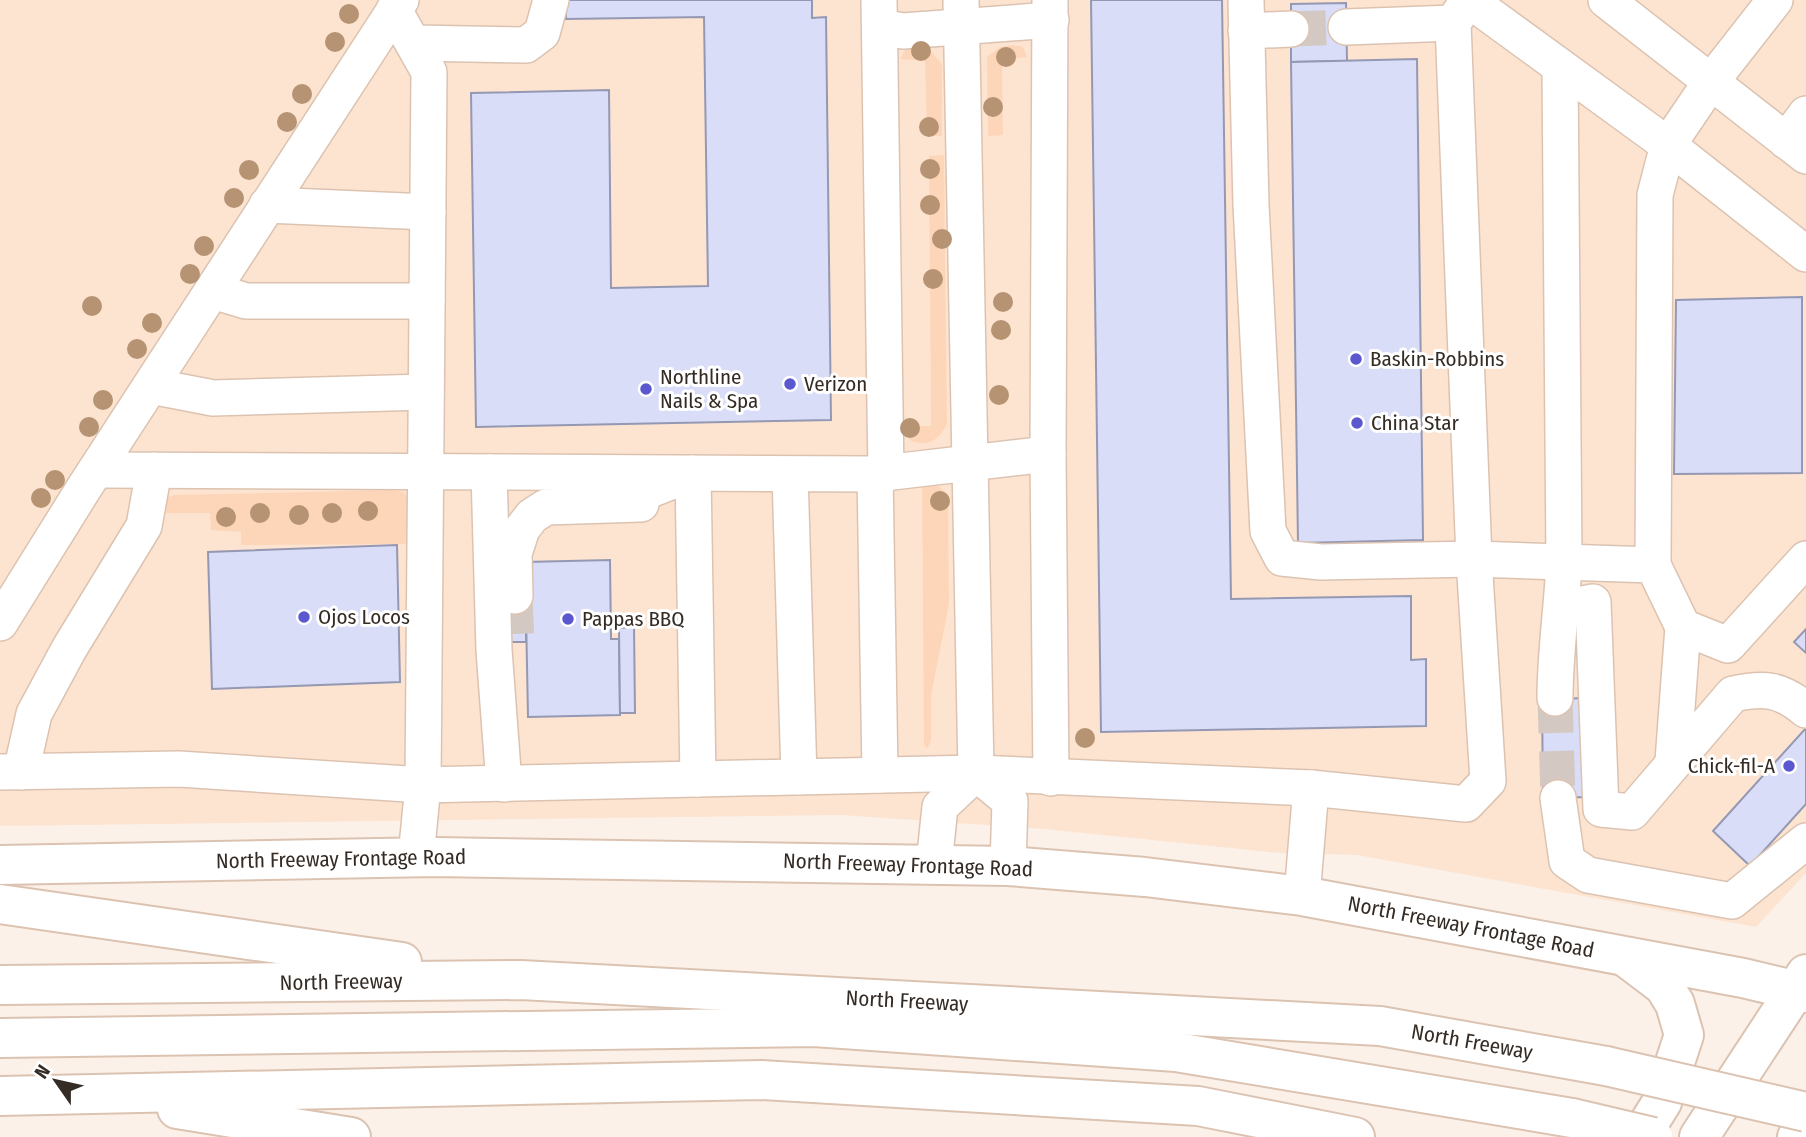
<svg xmlns="http://www.w3.org/2000/svg" width="1806" height="1137" font-family="'Fira Sans Condensed',sans-serif">
<style>
.built{fill:#fde4d1}
.green{fill:#fdd6b9}
.building{fill:#d9ddf8;stroke:#9598b2;stroke-width:2}
.lines{fill:none;stroke-linecap:round;stroke-linejoin:round}
.minor-tunnel{stroke:#d3c9c2;stroke-width:35;stroke-dasharray:35 18;stroke-linecap:butt}
.minor-casing{stroke:#dcc3b1;stroke-width:38}
.major-casing{stroke:#dcc3b1;stroke-width:42}
.highway-casing{stroke:#dcc3b1;stroke-width:42}
.minor{stroke:#fff;stroke-width:35}
.major{stroke:#fff;stroke-width:38}
.highway{stroke:#fff;stroke-width:38}
.highway-bridge-casing{stroke:#dcc3b1;stroke-width:42;stroke-linecap:butt}
.highway-bridge{stroke:#fff;stroke-width:38}
.tree{fill:#b59373}
.poi-dot{fill:#5a57cf;stroke:#fff;stroke-width:2.5}
.labels{text-anchor:middle;stroke-width:6;stroke-linejoin:round;paint-order:stroke}
.poi-label{font-size:21px;fill:#342b24;stroke:#fff;text-anchor:start}
.street-label{font-size:21px;fill:#342b24;stroke:#fff}
</style>
<rect width="100%" height="100%" fill="#fbf1e9"/>
<!-- built -->
<polygon class="built" points="0,0 1806,0 1806,873 1756,927 1357,855 1280,853 1044,829 841,815 0,826"/>
<!-- green -->
<g class="green">
<polygon points="1013,45 1023,47 1027,57 1002,60 1003,135 988,136 987,57 1000,47"/>
<polygon points="926,46 942,64 942,136 927,136 925,61 900,59 907,47"/>
<path d="M944,155L947,424C939,440 929,447 911,441L905,431L907,426H931L929,156Z"/>
<polygon points="922,481 940,487 948,498 949,604 931,695 931,740 927,749 924,744"/>
<polygon points="393,490 403,492 413,503 406,725 408,544 241,545 241,532 211,530 210,513 165,513 167,498 174,495"/>
</g>
<!-- building -->
<g class="building">
<polygon points="566,0 812,0 812,18 826,17 831,420 476,427 471,93 609,90 611,288 708,286 704,17 566,19"/>
<polygon points="1091,0 1222,0 1231,599 1411,596 1411,660 1426,659 1426,726 1101,732"/>
<polygon points="1346,3 1347,61 1291,62 1291,4"/>
<polygon points="1417,59 1423,540 1298,543 1291,62"/>
<polygon points="1802,297 1802,473 1674,474 1676,300"/>
<polygon points="397,545 400,682 212,689 208,552"/>
<polygon points="610,560 611,639 619,639 620,715 528,717 525,562"/>
<polygon points="503,599 526,599 526,642 504,642"/>
<polygon points="634,627 635,713 620,713 619,628"/>
<polygon points="1806,629 1806,653 1794,642"/>
<polygon points="1590,698 1591,797 1543,798 1542,699"/>
<polygon points="1806,728 1806,804 1750,866 1713,831"/>
</g>
<g class="lines">
<!-- minor-tunnel -->
<g class="minor-tunnel">
<polyline points="1291,29 1346,27"/>
<polyline points="515,599 517,642"/>
<polyline points="1555,698 1558,798"/>
</g>
<!-- minor casing -->
<g class="minor-casing">
<g id="minor">
<polyline points="879,0 886,474"/>
<polyline points="1050,0 1048,454 1051,778"/>
<polyline points="1246,0 1251,205 1268,531 1282,558 1321,562 1474,559 1653,565 1683,627 1728,645 1806,559"/>
<polyline points="1469,0 1668,145 1806,254"/>
<polyline points="1606,0 1806,156"/>
<polyline points="394,10 429,72 423,785 416,857"/>
<polyline points="880,27 903,31 1051,20"/>
<polyline points="1346,27 1453,23"/>
<polyline points="1246,31 1291,29"/>
<polyline points="413,43 526,45 542,33 551,0"/>
<polyline points="1786,141 1806,114"/>
<polyline points="267,205 428,212"/>
<polyline points="213,291 246,301 427,301"/>
<polyline points="151,386 213,398 426,392"/>
<polyline points="98,470 875,474 1048,454"/>
<polyline points="489,472 494,650 504,784"/>
<polyline points="790,474 799,777"/>
<polyline points="875,474 880,775"/>
<polyline points="617,503 693,473 698,779"/>
<polyline points="1653,565 1655,195 1668,145 1710,83 1775,0"/>
<polyline points="515,596 514,554 522,529 532,516 546,507 641,504"/>
<path d="M1562,608L1593,602L1601,809L1632,812L1733,694C1765,687 1781,689 1806,710"/>
<polyline points="0,623 84,488 401,0"/>
<path d="M1555,698C1555,652 1562,608 1564,563L1560,68"/>
<polyline points="1673,761 1683,627"/>
<polyline points="0,772 179,769 423,785 976,773 1311,788 1466,804 1488,781 1474,559 1453,23 1468,0"/>
<polyline points="21,772 34,714 69,649 144,526 154,470"/>
<polyline points="976,773 1010,801 1008,866"/>
<polyline points="1558,798 1567,861 1588,875 1732,901 1806,841"/>
<polyline points="934,864 940,807 976,773 961,0"/>
<polyline points="1302,896 1311,788"/>
</g>
</g>
<!-- major casing -->
<g class="major-casing">
<g id="major">
<polyline points="0,865 435,857 1008,866 1145,877 1302,896 1743,978 1806,993"/>
<polyline points="1627,958 1664,986 1675,1004 1684,1035 1662,1102 1640,1137"/>
<polyline points="1699,1137 1806,974"/>
<polyline points="1797,1137 1806,1123"/>
</g>
</g>
<!-- highway casing -->
<g class="highway-casing">
<g id="highway">
<polyline points="0,904 402,962"/>
<polyline points="0,985 521,980 1380,1026 1606,1066"/>
<polyline points="0,1038 814,1027 1176,1052 1572,1118"/>
<polyline points="0,1096 761,1080 1198,1106 1355,1137"/>
<polyline points="177,1109 351,1137"/>
</g>
</g>
<!-- minor -->
<use href="#minor" class="minor"/>
<!-- major -->
<use href="#major" class="major"/>
<!-- highway -->
<use href="#highway" class="highway"/>
<!-- highway-bridge casing -->
<g class="highway-bridge-casing">
<g id="highway-bridge">
<polyline points="1606,1066 1806,1112"/>
<polyline points="1572,1118 1653,1137"/>
</g>
</g>
<!-- highway-bridge -->
<use href="#highway-bridge" class="highway-bridge"/>
</g>
<!-- trees -->
<g class="tree">
<circle cx="349" cy="14" r="10"/>
<circle cx="335" cy="42" r="10"/>
<circle cx="921" cy="51" r="10"/>
<circle cx="1006" cy="57" r="10"/>
<circle cx="302" cy="94" r="10"/>
<circle cx="993" cy="107" r="10"/>
<circle cx="287" cy="122" r="10"/>
<circle cx="929" cy="127" r="10"/>
<circle cx="930" cy="169" r="10"/>
<circle cx="249" cy="170" r="10"/>
<circle cx="234" cy="198" r="10"/>
<circle cx="930" cy="205" r="10"/>
<circle cx="942" cy="239" r="10"/>
<circle cx="204" cy="246" r="10"/>
<circle cx="190" cy="274" r="10"/>
<circle cx="933" cy="279" r="10"/>
<circle cx="1003" cy="302" r="10"/>
<circle cx="92" cy="306" r="10"/>
<circle cx="152" cy="323" r="10"/>
<circle cx="1001" cy="330" r="10"/>
<circle cx="137" cy="349" r="10"/>
<circle cx="999" cy="395" r="10"/>
<circle cx="103" cy="400" r="10"/>
<circle cx="89" cy="427" r="10"/>
<circle cx="910" cy="428" r="10"/>
<circle cx="55" cy="480" r="10"/>
<circle cx="41" cy="498" r="10"/>
<circle cx="940" cy="501" r="10"/>
<circle cx="368" cy="511" r="10"/>
<circle cx="260" cy="513" r="10"/>
<circle cx="332" cy="513" r="10"/>
<circle cx="299" cy="515" r="10"/>
<circle cx="226" cy="517" r="10"/>
<circle cx="1085" cy="738" r="10"/>
</g>
<!-- markers -->
<g class="poi-dot">
<circle cx="1356" cy="359" r="7"/>
<circle cx="790" cy="384" r="7"/>
<circle cx="646" cy="389" r="7"/>
<circle cx="1357" cy="423" r="7"/>
<circle cx="304" cy="617" r="7"/>
<circle cx="568" cy="619" r="7"/>
<circle cx="1789" cy="766" r="7"/>
</g>
<g class="labels">
<!-- poi labels -->
<g class="poi-label">
<text x="1370" y="366">Baskin-Robbins</text>
<text x="660" y="384">Northline<tspan x="660" dy="24">Nails &amp; Spa</tspan></text>
<text x="804" y="391">Verizon</text>
<text x="1371" y="430">China Star</text>
<text x="318" y="624">Ojos Locos</text>
<text x="582" y="626">Pappas BBQ</text>
<text x="1775" y="773" text-anchor="end">Chick-fil-A</text>
</g>
<!-- street labels -->
<g class="street-label">
<text transform="translate(341 859) rotate(-1)" y="7">North Freeway Frontage Road</text>
<text transform="translate(908 865) rotate(2)" y="7">North Freeway Frontage Road</text>
<text transform="translate(1471 927) rotate(11)" y="7">North Freeway Frontage Road</text>
<text transform="translate(341 982) rotate(-1)" y="7">North Freeway</text>
<text transform="translate(907 1001) rotate(3)" y="7">North Freeway</text>
<text transform="translate(1472 1042) rotate(10)" y="7">North Freeway</text>
</g>
</g>
<!-- north arrow -->
<g transform="translate(56 1081) rotate(304)" stroke="#ffffff" stroke-width="5" paint-order="stroke">
<path d="M0-5L12 26L0 18L-12 26Z" fill="#342b24"/>
<text y="-10" font-size="19" font-weight="bold" text-anchor="middle" fill="#342b24">N</text>
</g>
</svg>
